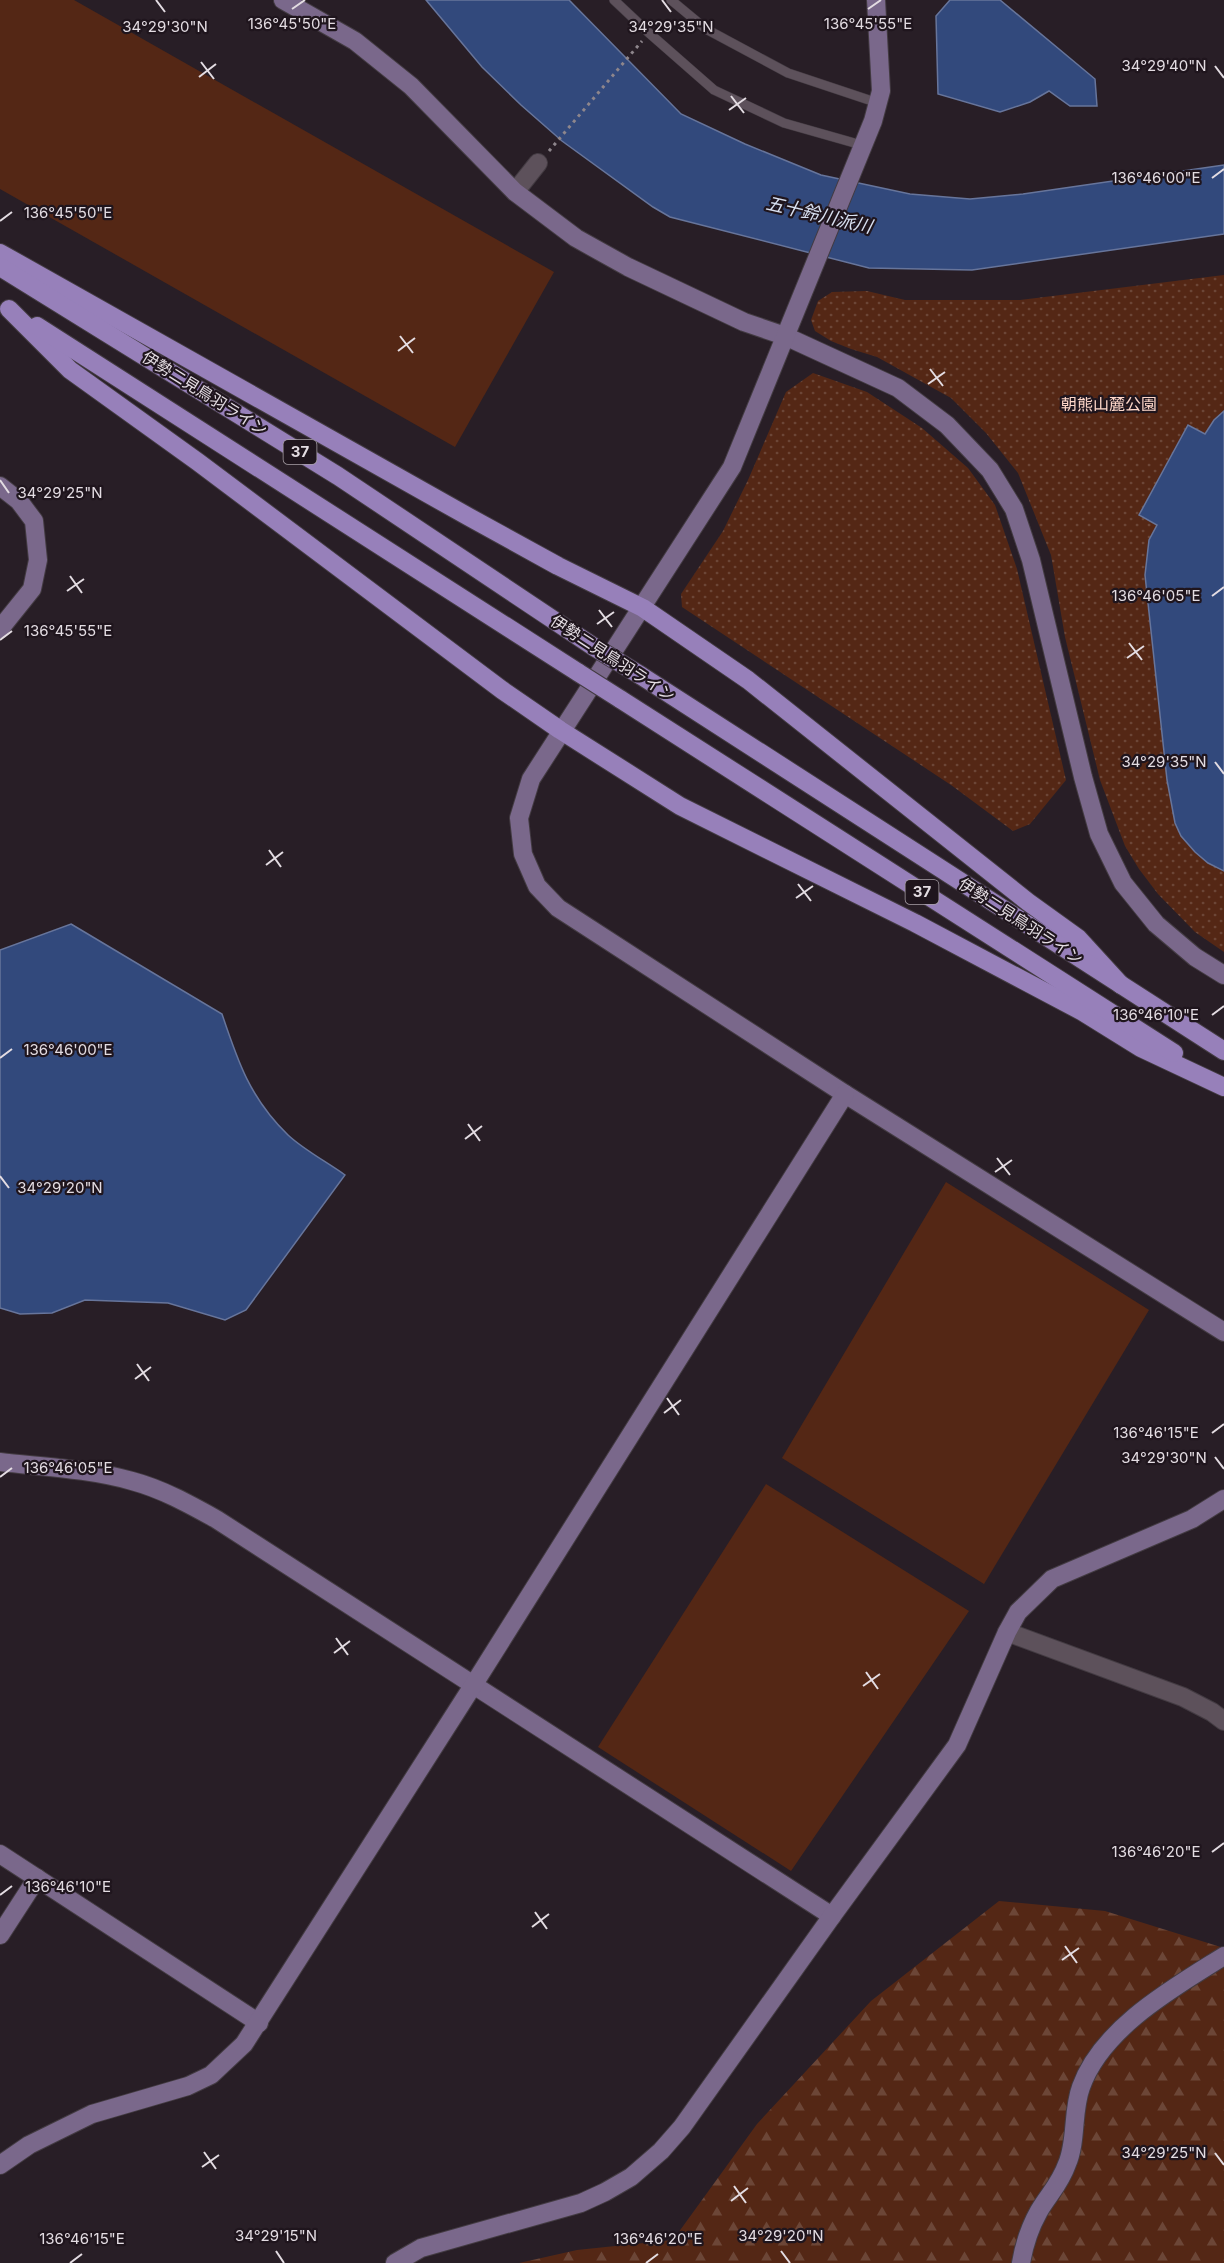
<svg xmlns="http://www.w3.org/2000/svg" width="1224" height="2263" font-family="Inter,'Noto Sans JP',sans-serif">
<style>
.green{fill:#542715}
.forest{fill:url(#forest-firs)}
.park{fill:url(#park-dots)}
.water{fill:#32497c;stroke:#67759b;stroke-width:1.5}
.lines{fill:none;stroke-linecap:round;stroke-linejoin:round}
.lane-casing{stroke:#433b42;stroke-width:10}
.street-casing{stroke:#433b42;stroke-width:20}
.secondary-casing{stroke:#433b42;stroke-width:20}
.primary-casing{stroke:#433b42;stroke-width:20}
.path{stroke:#8e868c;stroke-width:3;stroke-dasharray:3 4.5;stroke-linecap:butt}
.lane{stroke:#5d515b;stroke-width:9}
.street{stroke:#5d515b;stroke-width:18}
.secondary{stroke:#7a688b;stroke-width:18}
.primary{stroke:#9780ba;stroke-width:18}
.primary-bridge-casing{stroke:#433b42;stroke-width:20;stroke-linecap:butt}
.primary-bridge{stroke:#9780ba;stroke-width:18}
.ticks{fill:none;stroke:#e3dce2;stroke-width:2}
.labels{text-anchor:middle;stroke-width:4.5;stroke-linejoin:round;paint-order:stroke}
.shield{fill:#1f151d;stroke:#a8a0a7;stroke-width:1.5}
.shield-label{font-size:15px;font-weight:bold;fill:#e3dce2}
.street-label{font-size:16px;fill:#e3dce2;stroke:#1f151d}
.park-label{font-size:16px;fill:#fed7c9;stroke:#1f151d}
.water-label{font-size:18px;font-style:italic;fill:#d9e1f2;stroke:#1f151d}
.ticks-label{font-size:15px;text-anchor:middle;fill:#e3dce2;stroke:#1f151d;stroke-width:4.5;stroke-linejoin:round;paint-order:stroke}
</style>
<defs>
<pattern id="forest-firs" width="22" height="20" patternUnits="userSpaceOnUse" patternTransform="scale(1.5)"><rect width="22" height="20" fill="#542715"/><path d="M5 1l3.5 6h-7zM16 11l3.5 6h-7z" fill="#6c4637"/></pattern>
<pattern id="park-dots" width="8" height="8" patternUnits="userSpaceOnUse" patternTransform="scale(1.5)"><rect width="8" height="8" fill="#542715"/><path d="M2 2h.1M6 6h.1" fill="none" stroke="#6c4637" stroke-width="1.8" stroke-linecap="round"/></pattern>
</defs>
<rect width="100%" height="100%" fill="#281e26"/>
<!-- green -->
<g class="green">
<polygon points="0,0 74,0 554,272 455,447 0,189"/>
<polygon points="946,1182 1149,1310 984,1584 782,1458"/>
<polygon points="766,1484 969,1611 791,1871 598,1747"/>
</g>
<!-- forest -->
<polygon class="forest" points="999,1901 1105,1911 1224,1948 1224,2263 519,2263 577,2250 673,2240 757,2124 871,2001"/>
<!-- park -->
<g class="park">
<polygon points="1224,275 1224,952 1195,932 1158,894 1139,869 1125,846 1100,780 1065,637 1051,555 1018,473 986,433 951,398 877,357 851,349 831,341 815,331 811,320 818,301 832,292 867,291 905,300 1020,300"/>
<polygon points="813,373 867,392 922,428 968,468 995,505 1017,569 1066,780 1030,824 1013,831 951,785 682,607 681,594 723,531 748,480 786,392"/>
</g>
<!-- water -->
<g class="water">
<polygon points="426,0 569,0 681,114 745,144 821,175 910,194 970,199 1023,194 1224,165 1224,234 972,270 869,268 670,217 653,207 562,141 521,105 482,67"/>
<polygon points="950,0 1000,0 1095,79 1097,106 1070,106 1049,91 1030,102 1000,112 938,94 936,16"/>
<polygon points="1224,411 1224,871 1208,863 1195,852 1181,836 1175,823 1167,780 1145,575 1149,540 1157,525 1139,515 1188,425 1205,434 1214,420"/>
<path d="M71,924L222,1014C238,1062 250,1098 288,1135C304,1150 327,1162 345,1175L246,1310L225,1320L168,1303L85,1300L52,1313L20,1314L0,1308V950Z"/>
</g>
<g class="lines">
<!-- lane casing -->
<g class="lane-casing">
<g id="lane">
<polyline points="614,0 649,33 714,90 784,123 865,146"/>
<polyline points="671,0 706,29 788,73 878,103"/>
</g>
</g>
<!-- street casing -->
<g class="street-casing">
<g id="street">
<polyline points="515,192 538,163"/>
<polyline points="1007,1632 1183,1697 1212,1712 1224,1721"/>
</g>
</g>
<!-- secondary casing -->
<g class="secondary-casing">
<g id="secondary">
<polyline points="283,0 355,41 411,86 515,192 576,238 628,267 744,322 785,336 898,388 947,425 990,470 1014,509 1031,560 1083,777 1099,834 1123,883 1156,924 1195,957 1224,975"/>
<polyline points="876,0 881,91 873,121 732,467 531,779 519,818 523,854 537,886 558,908 845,1094 1224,1332"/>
<polyline points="0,486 19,501 34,521 38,560 32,589 0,629"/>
<path d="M0,1462C44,1467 90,1469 132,1481C162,1489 189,1504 216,1519L832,1916"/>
<polyline points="0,1854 259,2023"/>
<polyline points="0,1935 37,1878"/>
<polyline points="0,2165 29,2145 92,2114 188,2086 211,2075 244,2044 474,1684 845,1094"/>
<polyline points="395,2263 421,2248 581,2203 605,2192 631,2177 661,2151 682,2127 832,1916 957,1745 1007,1632 1018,1612 1052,1579 1192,1519 1224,1499"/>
<path d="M1021,2263C1024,2245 1030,2227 1039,2211C1049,2194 1060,2184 1067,2164C1077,2141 1072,2111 1081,2087C1102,2028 1173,1988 1224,1956"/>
</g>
</g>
<!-- primary casing -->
<g class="primary-casing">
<g id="primary">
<polyline points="0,253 469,517 558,566 643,608 748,680 1028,902 1078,938 1121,985"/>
<polyline points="0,267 338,476 594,647"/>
<polyline points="9,309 70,370 198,462 502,690 560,730 680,806 915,923 1083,1012 1141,1048 1224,1087"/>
<polyline points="37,326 579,673"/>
<polyline points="640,675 1224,1051"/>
<polyline points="620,699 1174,1053"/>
</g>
</g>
<!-- path -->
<polyline class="path" points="549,151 642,41"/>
<!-- lane -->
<use href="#lane" class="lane"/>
<!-- street -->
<use href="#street" class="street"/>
<!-- secondary -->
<use href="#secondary" class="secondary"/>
<!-- primary -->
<use href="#primary" class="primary"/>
<!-- primary-bridge casing -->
<g class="primary-bridge-casing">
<g id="primary-bridge">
<polyline points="594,647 640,675"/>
<polyline points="579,673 620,699"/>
</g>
</g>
<!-- primary-bridge -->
<use href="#primary-bridge" class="primary-bridge"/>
</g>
<!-- ticks -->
<path class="ticks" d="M156,0L165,12M662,0L671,12M292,9L305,0M868,9L881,0M201,62L214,79M1215,66L1224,78M199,77L216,64M731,96L744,113M729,110L746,98M1212,178L1224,169M0,221L12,212M400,336L413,353M398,351L415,338M930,369L943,386M928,384L945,372M0,480L9,493M70,576L82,593M67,591L84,579M1212,596L1224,587M599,610L612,627M597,624L614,612M0,640L12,631M1129,643L1142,660M1127,658L1144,646M1215,762L1224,774M269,850L281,867M266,865L283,852M798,884L811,901M796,898L813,886M1212,1015L1224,1006M0,1058L12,1049M468,1124L480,1141M465,1139L482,1126M997,1158L1010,1175M995,1172L1012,1160M0,1176L9,1188M137,1364L149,1381M135,1379L151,1367M667,1398L679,1415M664,1413L681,1400M1212,1433L1224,1424M1215,1457L1224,1469M0,1477L12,1468M336,1638L348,1655M334,1653L350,1641M866,1672L878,1689M863,1686L880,1674M1212,1852L1224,1843M0,1895L12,1886M535,1912L547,1929M532,1927L549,1914M1065,1946L1077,1963M1062,1960L1079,1948M204,2152L216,2169M1215,2153L1224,2165M202,2167L219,2155M734,2186L746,2203M731,2201L748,2188M276,2251L284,2263M781,2251L790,2263M70,2263L82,2254M646,2263L658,2254"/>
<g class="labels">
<!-- shield labels -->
<g class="shield">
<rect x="283.5" y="440" width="33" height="24" rx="4.5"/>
<rect x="905.5" y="880" width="33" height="24" rx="4.5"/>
</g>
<g class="shield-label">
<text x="300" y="457">37</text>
<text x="922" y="897">37</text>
</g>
<!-- street labels -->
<g class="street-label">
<text transform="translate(205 393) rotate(32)" y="6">伊勢二見鳥羽ライン</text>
<text transform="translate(613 658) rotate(33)" y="6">伊勢二見鳥羽ライン</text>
<text transform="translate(1021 921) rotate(33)" y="6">伊勢二見鳥羽ライン</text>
</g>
<!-- park labels -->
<g class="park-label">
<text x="1109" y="410">朝熊山麓公園</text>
</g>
<!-- water labels -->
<g class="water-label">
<text transform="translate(819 215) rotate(13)" y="6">五十鈴川派川</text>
</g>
</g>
<g class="ticks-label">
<text x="292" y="29">136°45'50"E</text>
<text x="868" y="29">136°45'55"E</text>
<text x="165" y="32">34°29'30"N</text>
<text x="671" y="32">34°29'35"N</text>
<text x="1164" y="71">34°29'40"N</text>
<text x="1156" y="183">136°46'00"E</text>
<text x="68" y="218">136°45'50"E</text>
<text x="60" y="498">34°29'25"N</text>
<text x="1156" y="601">136°46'05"E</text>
<text x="68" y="636">136°45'55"E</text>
<text x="1164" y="767">34°29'35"N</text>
<text x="1156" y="1020">136°46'10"E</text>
<text x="68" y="1055">136°46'00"E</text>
<text x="60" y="1193">34°29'20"N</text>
<text x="1156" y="1438">136°46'15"E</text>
<text x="1164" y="1463">34°29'30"N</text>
<text x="68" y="1473">136°46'05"E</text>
<text x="1156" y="1857">136°46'20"E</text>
<text x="68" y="1892">136°46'10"E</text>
<text x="1164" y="2158">34°29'25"N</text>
<text x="276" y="2241">34°29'15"N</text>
<text x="781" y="2241">34°29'20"N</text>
<text x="82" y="2244">136°46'15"E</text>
<text x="658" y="2244">136°46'20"E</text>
</g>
</svg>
